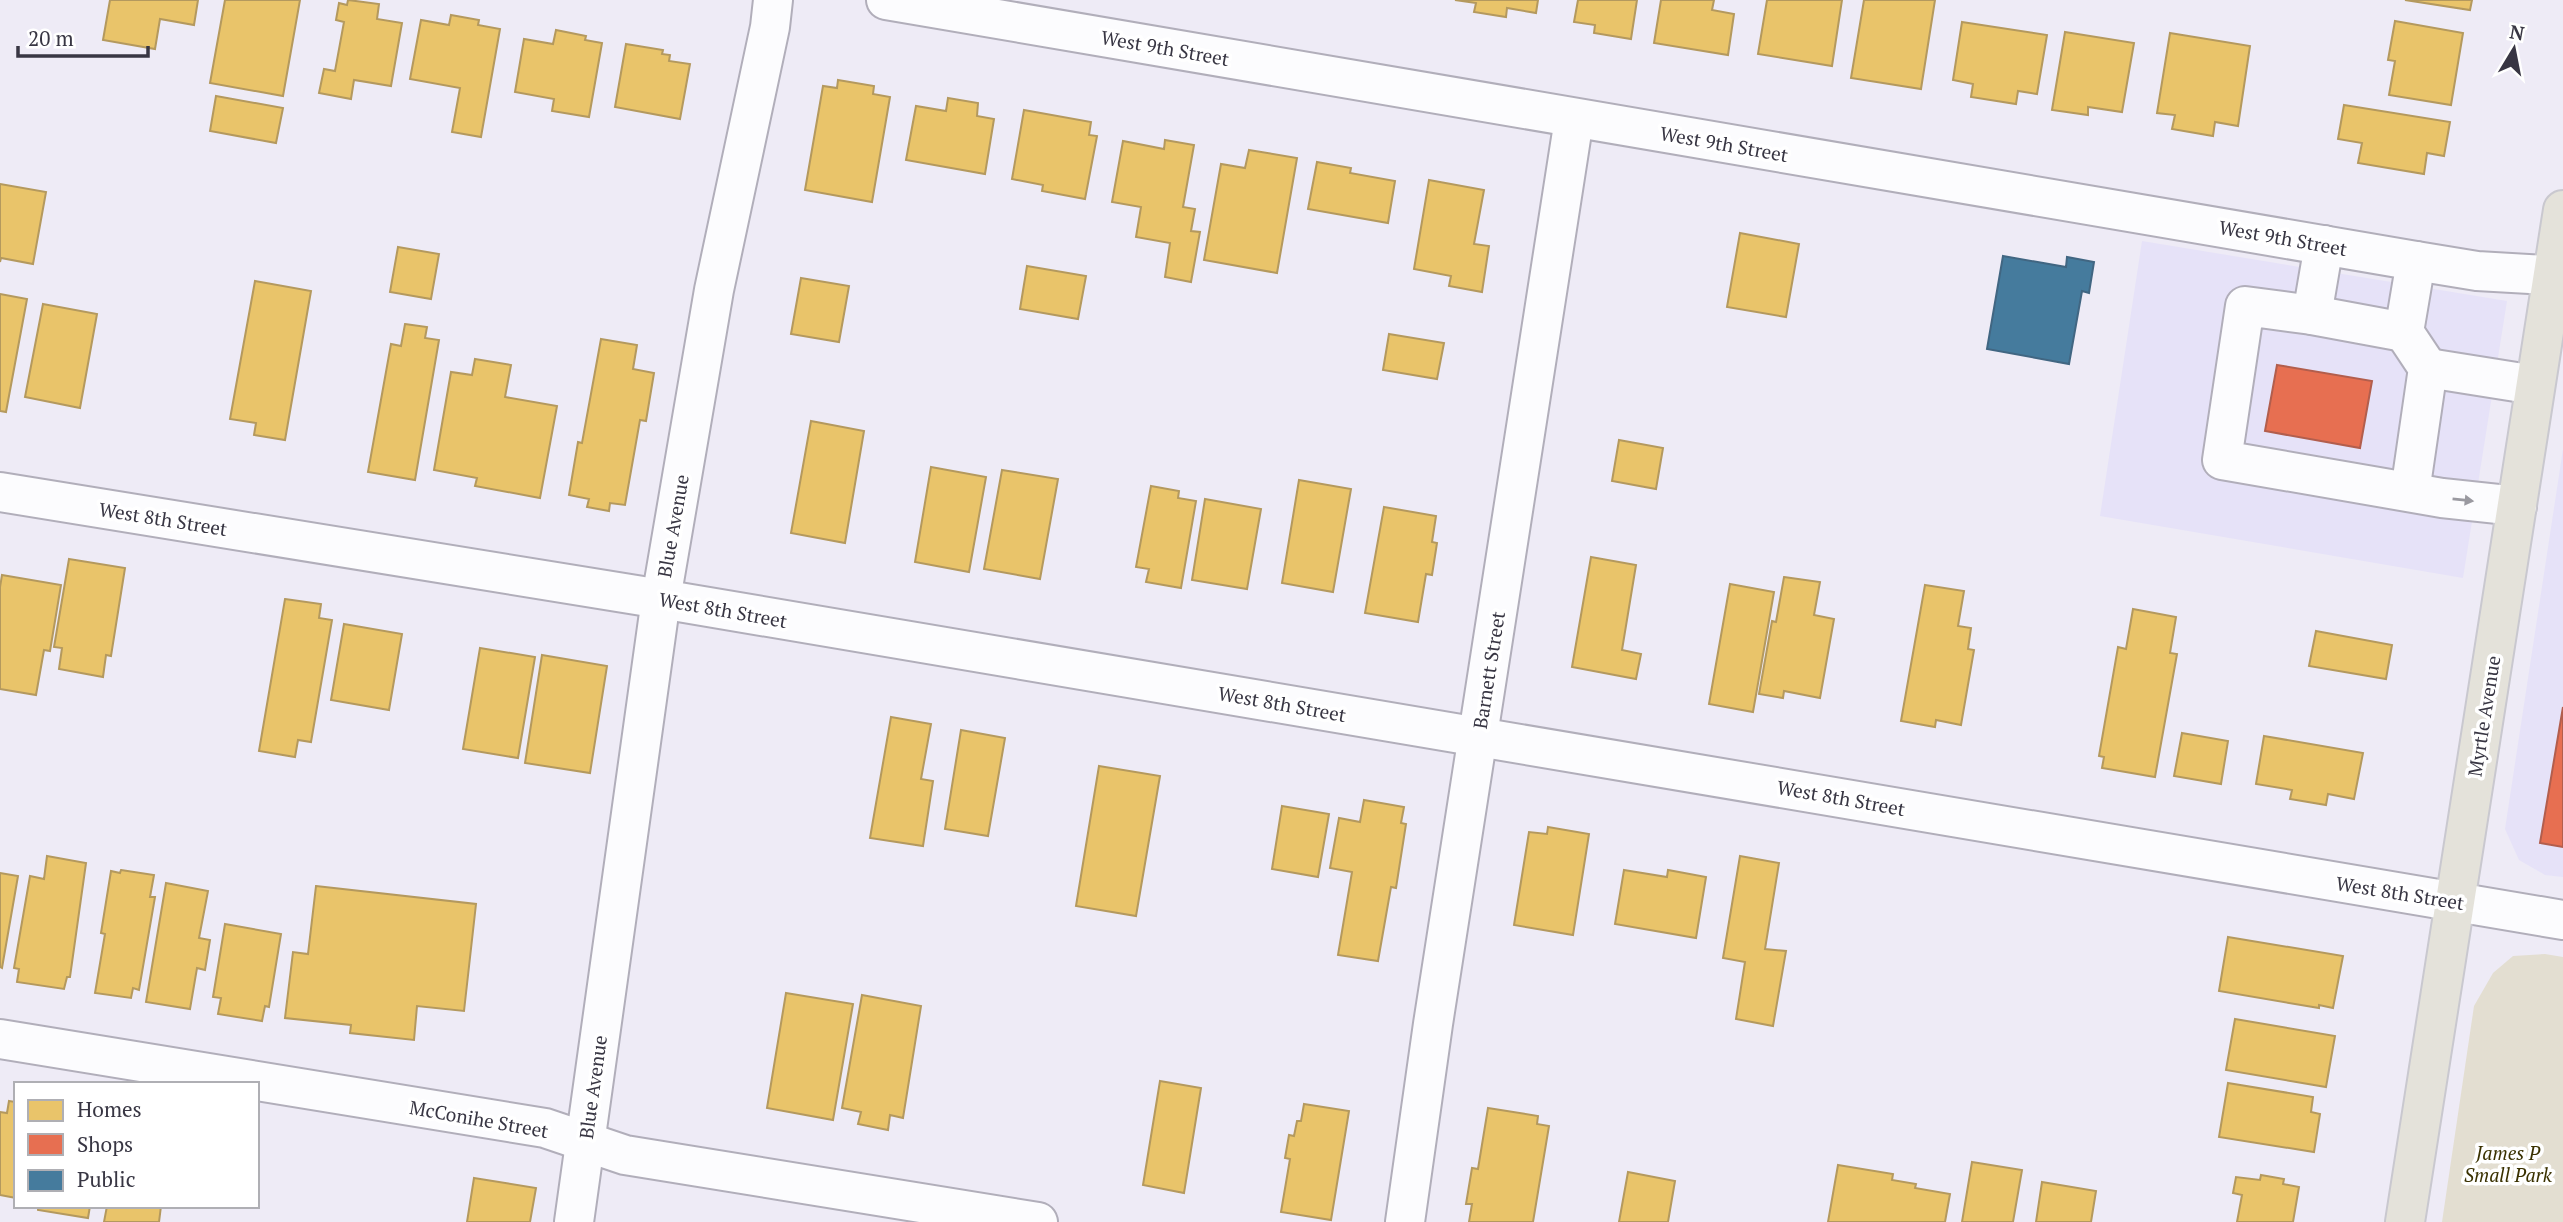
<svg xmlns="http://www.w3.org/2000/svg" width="2563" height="1222" font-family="'PT Serif',serif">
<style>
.built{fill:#e6e2f8}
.green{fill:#e3ded1}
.homes{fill:#e9c46a;stroke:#b4995e;stroke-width:2}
.shops{fill:#e76f51;stroke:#b25e4d;stroke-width:2}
.public{fill:#457b9d;stroke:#416682;stroke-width:2}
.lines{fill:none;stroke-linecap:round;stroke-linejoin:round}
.minor-casing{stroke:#b1aeba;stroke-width:42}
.major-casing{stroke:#c9c8cf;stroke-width:42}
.minor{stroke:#fcfcfe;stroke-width:38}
.major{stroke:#e4e2da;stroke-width:38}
.oneway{fill:#9a99a0}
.labels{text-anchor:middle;stroke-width:7;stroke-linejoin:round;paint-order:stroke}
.street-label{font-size:19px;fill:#383643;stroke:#fff}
.park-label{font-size:19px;font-style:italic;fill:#3a3100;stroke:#fff}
</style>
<rect width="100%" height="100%" fill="#eeebf6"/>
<!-- built -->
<g class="built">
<polygon points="2142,241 2507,301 2463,578 2100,516"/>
<polygon points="2563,449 2563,877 2545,875 2519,860 2505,829"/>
</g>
<!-- green -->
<polygon class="green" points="2545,954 2563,957 2563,1222 2442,1222 2474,1006 2493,973 2513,956"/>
<!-- homes -->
<g class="homes">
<polygon points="110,0 198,0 194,25 160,19 155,49 103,40"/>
<polygon points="225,0 300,0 283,96 210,83"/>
<polygon points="348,0 379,4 377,19 402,23 391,86 354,80 351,99 319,93 324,69 335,71 344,22 336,20 339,3 347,5"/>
<polygon points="1455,0 1538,0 1536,13 1507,8 1506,17 1474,12 1476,3"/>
<polygon points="1578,0 1637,0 1631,39 1594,33 1595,25 1574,22"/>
<polygon points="1661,0 1714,0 1712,10 1734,14 1728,55 1654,43"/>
<polygon points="1767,0 1842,0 1832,66 1758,54"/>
<polygon points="1864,0 1935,0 1921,89 1851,78"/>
<polygon points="2405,0 2472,0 2470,10"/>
<polygon points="451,15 479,20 478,25 500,29 481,137 452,132 460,88 410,79 421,20 449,25"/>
<polygon points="2395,21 2463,33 2451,105 2389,95 2395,61 2388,60"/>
<polygon points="1962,22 2047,35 2037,94 2018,91 2016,104 1971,97 1973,84 1953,80"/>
<polygon points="556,30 586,36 585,40 602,43 589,117 552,111 554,99 515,92 524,39 553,44"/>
<polygon points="2065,32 2134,43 2122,112 2088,107 2088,115 2052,110"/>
<polygon points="2170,33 2250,46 2238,126 2215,122 2213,136 2172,129 2175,115 2157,113"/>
<polygon points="626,44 663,50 662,54 670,55 669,61 690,64 680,119 615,107"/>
<polygon points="838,80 874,86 873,94 890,97 872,202 805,190 823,86 837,88"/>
<polygon points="216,96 283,108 276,143 210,131"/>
<polygon points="948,98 978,103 977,116 994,119 985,174 906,160 916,106 946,111"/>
<polygon points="2344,105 2450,122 2444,156 2427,153 2424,174 2358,163 2362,143 2338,139"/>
<polygon points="1024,110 1091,122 1089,135 1097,136 1085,199 1042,191 1043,185 1012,179"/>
<polygon points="1165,140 1194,145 1183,207 1195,209 1191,231 1200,232 1191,282 1165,277 1170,243 1136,237 1141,207 1112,202 1123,141 1164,149"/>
<polygon points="1249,150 1297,158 1277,273 1204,260 1221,164 1245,168"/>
<polygon points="1317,162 1351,168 1350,173 1395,181 1388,223 1308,209"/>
<polygon points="1429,180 1484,190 1474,244 1489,246 1482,292 1449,286 1451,276 1414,269"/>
<polygon points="0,184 46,192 33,264 1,258 0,262"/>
<polygon points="1740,233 1799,244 1786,317 1727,307"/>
<polygon points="398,247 439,254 431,299 390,292"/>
<polygon points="1027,266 1086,276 1078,319 1020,309"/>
<polygon points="801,278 849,286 839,342 791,334"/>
<polygon points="255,281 311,291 285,440 254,435 256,423 230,419"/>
<polygon points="0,294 27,299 6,412 0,411"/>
<polygon points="43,304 97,314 80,408 25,397"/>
<polygon points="405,324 427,327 425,338 439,340 415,480 368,472 391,344 401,346"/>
<polygon points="1389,334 1444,343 1437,379 1383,370"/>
<polygon points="601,339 637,345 633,369 654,373 646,421 640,420 625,505 610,503 609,511 587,507 589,499 569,495 578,442 582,443"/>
<polygon points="475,359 511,365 505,397 557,406 540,498 475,486 477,478 434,470 451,372 472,375"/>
<polygon points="811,421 864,431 845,543 791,533"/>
<polygon points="1619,440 1663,448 1656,489 1612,481"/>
<polygon points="931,467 986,477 969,572 915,562"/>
<polygon points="1002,470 1058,479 1040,579 984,569"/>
<polygon points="1299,480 1351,489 1333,592 1282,583"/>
<polygon points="1151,486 1179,491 1178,498 1196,501 1181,588 1146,582 1149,569 1136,567"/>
<polygon points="1205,499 1261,509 1247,589 1192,580"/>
<polygon points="1384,507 1436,516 1432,542 1437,543 1432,575 1426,574 1418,622 1365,613"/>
<polygon points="1591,557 1636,565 1622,650 1641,654 1636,679 1572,667"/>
<polygon points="69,559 125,568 111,656 106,655 103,677 59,669 62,648 54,647"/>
<polygon points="2,575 61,585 50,651 44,650 36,695 0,689 0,587"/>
<polygon points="1784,577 1820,582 1814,615 1834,619 1820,698 1784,691 1783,698 1759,694 1772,621 1776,622"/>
<polygon points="1730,584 1774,592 1753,712 1709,704"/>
<polygon points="1925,585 1964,591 1958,626 1971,628 1968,649 1974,650 1961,725 1936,720 1935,727 1901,721"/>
<polygon points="285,599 321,604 319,618 332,620 311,742 298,740 295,757 259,751"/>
<polygon points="2133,609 2176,617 2170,653 2177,654 2155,777 2102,768 2104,757 2099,756 2118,647 2126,649"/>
<polygon points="344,624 402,634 389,710 331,700"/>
<polygon points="2316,631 2392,645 2386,679 2309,666"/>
<polygon points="480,648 535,657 518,758 463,749"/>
<polygon points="542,655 607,666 590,773 525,763"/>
<polygon points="891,717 931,724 921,779 933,781 923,846 870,838"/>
<polygon points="961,730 1005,738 988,836 945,829"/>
<polygon points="2182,733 2228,741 2221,784 2174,776"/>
<polygon points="2264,736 2363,753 2354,799 2328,794 2326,805 2290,799 2292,790 2256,784"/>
<polygon points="1099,766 1160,776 1136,916 1076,906"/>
<polygon points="1364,800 1404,807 1401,823 1406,824 1396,888 1391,887 1378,961 1338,955 1352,872 1330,868 1339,818 1360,822"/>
<polygon points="1282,806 1329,814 1318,877 1272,869"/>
<polygon points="1548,827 1589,834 1573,935 1514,925 1529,832 1547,834"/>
<polygon points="47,856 86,863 70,977 67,977 64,989 17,982 19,969 14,968 30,876 44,879"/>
<polygon points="1740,856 1779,863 1765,949 1786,951 1773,1026 1736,1019 1745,962 1723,958"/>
<polygon points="121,870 154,875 150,897 155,897 139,990 133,988 131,998 95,993 105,934 101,933 111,871 120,873"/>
<polygon points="1624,870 1667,877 1668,870 1706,877 1696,938 1615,924"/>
<polygon points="0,873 18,876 2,968 0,967"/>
<polygon points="166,883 208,891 199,938 210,940 205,970 197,968 190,1009 146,1002"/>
<polygon points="316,886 476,904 464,1011 417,1006 414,1040 350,1033 351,1025 285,1018 293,952 308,954"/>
<polygon points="225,924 281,934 269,1007 265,1006 262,1021 218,1014 221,998 213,997"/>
<polygon points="2228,937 2343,956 2333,1008 2319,1005 2319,1008 2219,991"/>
<polygon points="786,993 853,1004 833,1120 767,1108"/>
<polygon points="862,995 921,1006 903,1118 890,1115 888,1130 858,1124 861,1112 842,1108"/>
<polygon points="2235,1019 2335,1036 2326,1087 2226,1070"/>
<polygon points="1160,1081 1201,1088 1184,1193 1143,1185"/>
<polygon points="2228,1083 2313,1097 2311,1112 2320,1114 2314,1152 2219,1137"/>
<polygon points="9,1101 16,1102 16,1198 0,1195 0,1112 7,1113"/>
<polygon points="1304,1104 1349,1111 1331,1220 1281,1212 1290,1159 1285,1158 1289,1135 1294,1136 1297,1121 1301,1121"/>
<polygon points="1488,1108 1538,1116 1537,1124 1549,1126 1533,1222 1469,1222 1472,1204 1466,1204 1472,1168 1478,1169"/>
<polygon points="1972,1162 2022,1170 2013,1222 1962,1222"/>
<polygon points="1838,1165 1893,1174 1892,1180 1916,1184 1915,1188 1950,1194 1945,1222 1828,1222"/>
<polygon points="1628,1172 1675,1181 1668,1222 1619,1222"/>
<polygon points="2261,1175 2284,1179 2283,1184 2299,1187 2293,1222 2237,1222 2242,1195 2233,1193 2236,1177 2260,1180"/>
<polygon points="474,1178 536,1188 530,1222 467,1222"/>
<polygon points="2042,1182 2096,1191 2091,1222 2036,1222"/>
<polygon points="38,1206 90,1206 88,1218 38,1210"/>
<polygon points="107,1206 161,1206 159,1222 104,1222"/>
</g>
<!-- shops -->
<g class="shops">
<polygon points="2277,365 2372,381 2360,448 2265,431"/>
<polygon points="2563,707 2563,847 2540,843"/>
</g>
<!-- public -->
<polygon class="public" points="2003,256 2066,267 2067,257 2094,262 2089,293 2082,291 2069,364 1987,349"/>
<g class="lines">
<!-- minor casing -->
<g class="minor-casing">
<g id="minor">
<polyline points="886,0 2416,261 2477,271 2563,276"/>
<polyline points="2312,315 2324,245"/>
<polyline points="2404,332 2312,315 2245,306 2222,460 2442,498 2517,506"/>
<polyline points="2428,368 2535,385"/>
<polyline points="0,492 661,599 2563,920"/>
<polyline points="2410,492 2428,368 2404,332 2416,261"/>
<polyline points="0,1039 545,1128 625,1155 1038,1222"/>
<polyline points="574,1222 661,599 714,290 770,27 773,0"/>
<polyline points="1405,1222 1433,1024 1574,119"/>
</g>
</g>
<!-- major casing -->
<g class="major-casing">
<polyline id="major" points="2405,1222 2563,210"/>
</g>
<!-- minor -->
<use href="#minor" class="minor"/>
<!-- major -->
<use href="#major" class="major"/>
</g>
<!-- one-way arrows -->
<defs><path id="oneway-solid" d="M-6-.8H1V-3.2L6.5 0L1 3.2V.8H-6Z" transform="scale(1.75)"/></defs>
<use class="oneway" href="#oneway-solid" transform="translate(2463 500) rotate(6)"/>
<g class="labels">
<!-- street labels -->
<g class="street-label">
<text transform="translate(1165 48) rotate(10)" y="7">West 9th Street</text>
<text transform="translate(1724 144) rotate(10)" y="7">West 9th Street</text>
<text transform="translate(2283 238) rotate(10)" y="7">West 9th Street</text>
<text transform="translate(163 519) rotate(9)" y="7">West 8th Street</text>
<text transform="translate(673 526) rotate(-80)" y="7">Blue Avenue</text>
<text transform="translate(723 610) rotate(10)" y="7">West 8th Street</text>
<text transform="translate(1489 670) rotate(-81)" y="7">Barnett Street</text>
<text transform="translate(1282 704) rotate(10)" y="7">West 8th Street</text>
<text transform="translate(2484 716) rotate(-81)" y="7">Myrtle Avenue</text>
<text transform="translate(1841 798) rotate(10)" y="7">West 8th Street</text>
<text transform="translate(2400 893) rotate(9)" y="7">West 8th Street</text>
<text transform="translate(593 1087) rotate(-82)" y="7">Blue Avenue</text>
<text transform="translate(479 1119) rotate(10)" y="7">McConihe Street</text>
</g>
<!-- park labels -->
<g class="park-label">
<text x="2508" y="1160">James P<tspan x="2508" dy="22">Small Park</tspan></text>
</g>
</g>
<!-- legend -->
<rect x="14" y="1082" width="245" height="126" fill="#ffffff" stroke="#afafb4" stroke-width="2"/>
<rect x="28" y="1100" width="35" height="21" fill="#e9c46a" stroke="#afafb4" stroke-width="2"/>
<text x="77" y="1117" font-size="21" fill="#383643">Homes</text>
<rect x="28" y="1134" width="35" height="21" fill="#e76f51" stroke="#afafb4" stroke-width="2"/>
<text x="77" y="1152" font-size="21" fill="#383643">Shops</text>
<rect x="28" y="1170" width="35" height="21" fill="#457b9d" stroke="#afafb4" stroke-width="2"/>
<text x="77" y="1187" font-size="21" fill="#383643">Public</text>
<!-- north arrow -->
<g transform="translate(2514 49) rotate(10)" stroke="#ffffff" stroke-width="5" paint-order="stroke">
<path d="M0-5L12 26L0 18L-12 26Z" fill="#383643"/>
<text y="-10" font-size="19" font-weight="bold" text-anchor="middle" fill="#383643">N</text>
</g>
<!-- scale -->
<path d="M18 46v10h130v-10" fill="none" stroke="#383643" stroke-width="3.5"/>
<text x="28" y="46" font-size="21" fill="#383643" stroke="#ffffff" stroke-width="5" paint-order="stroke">20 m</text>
</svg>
